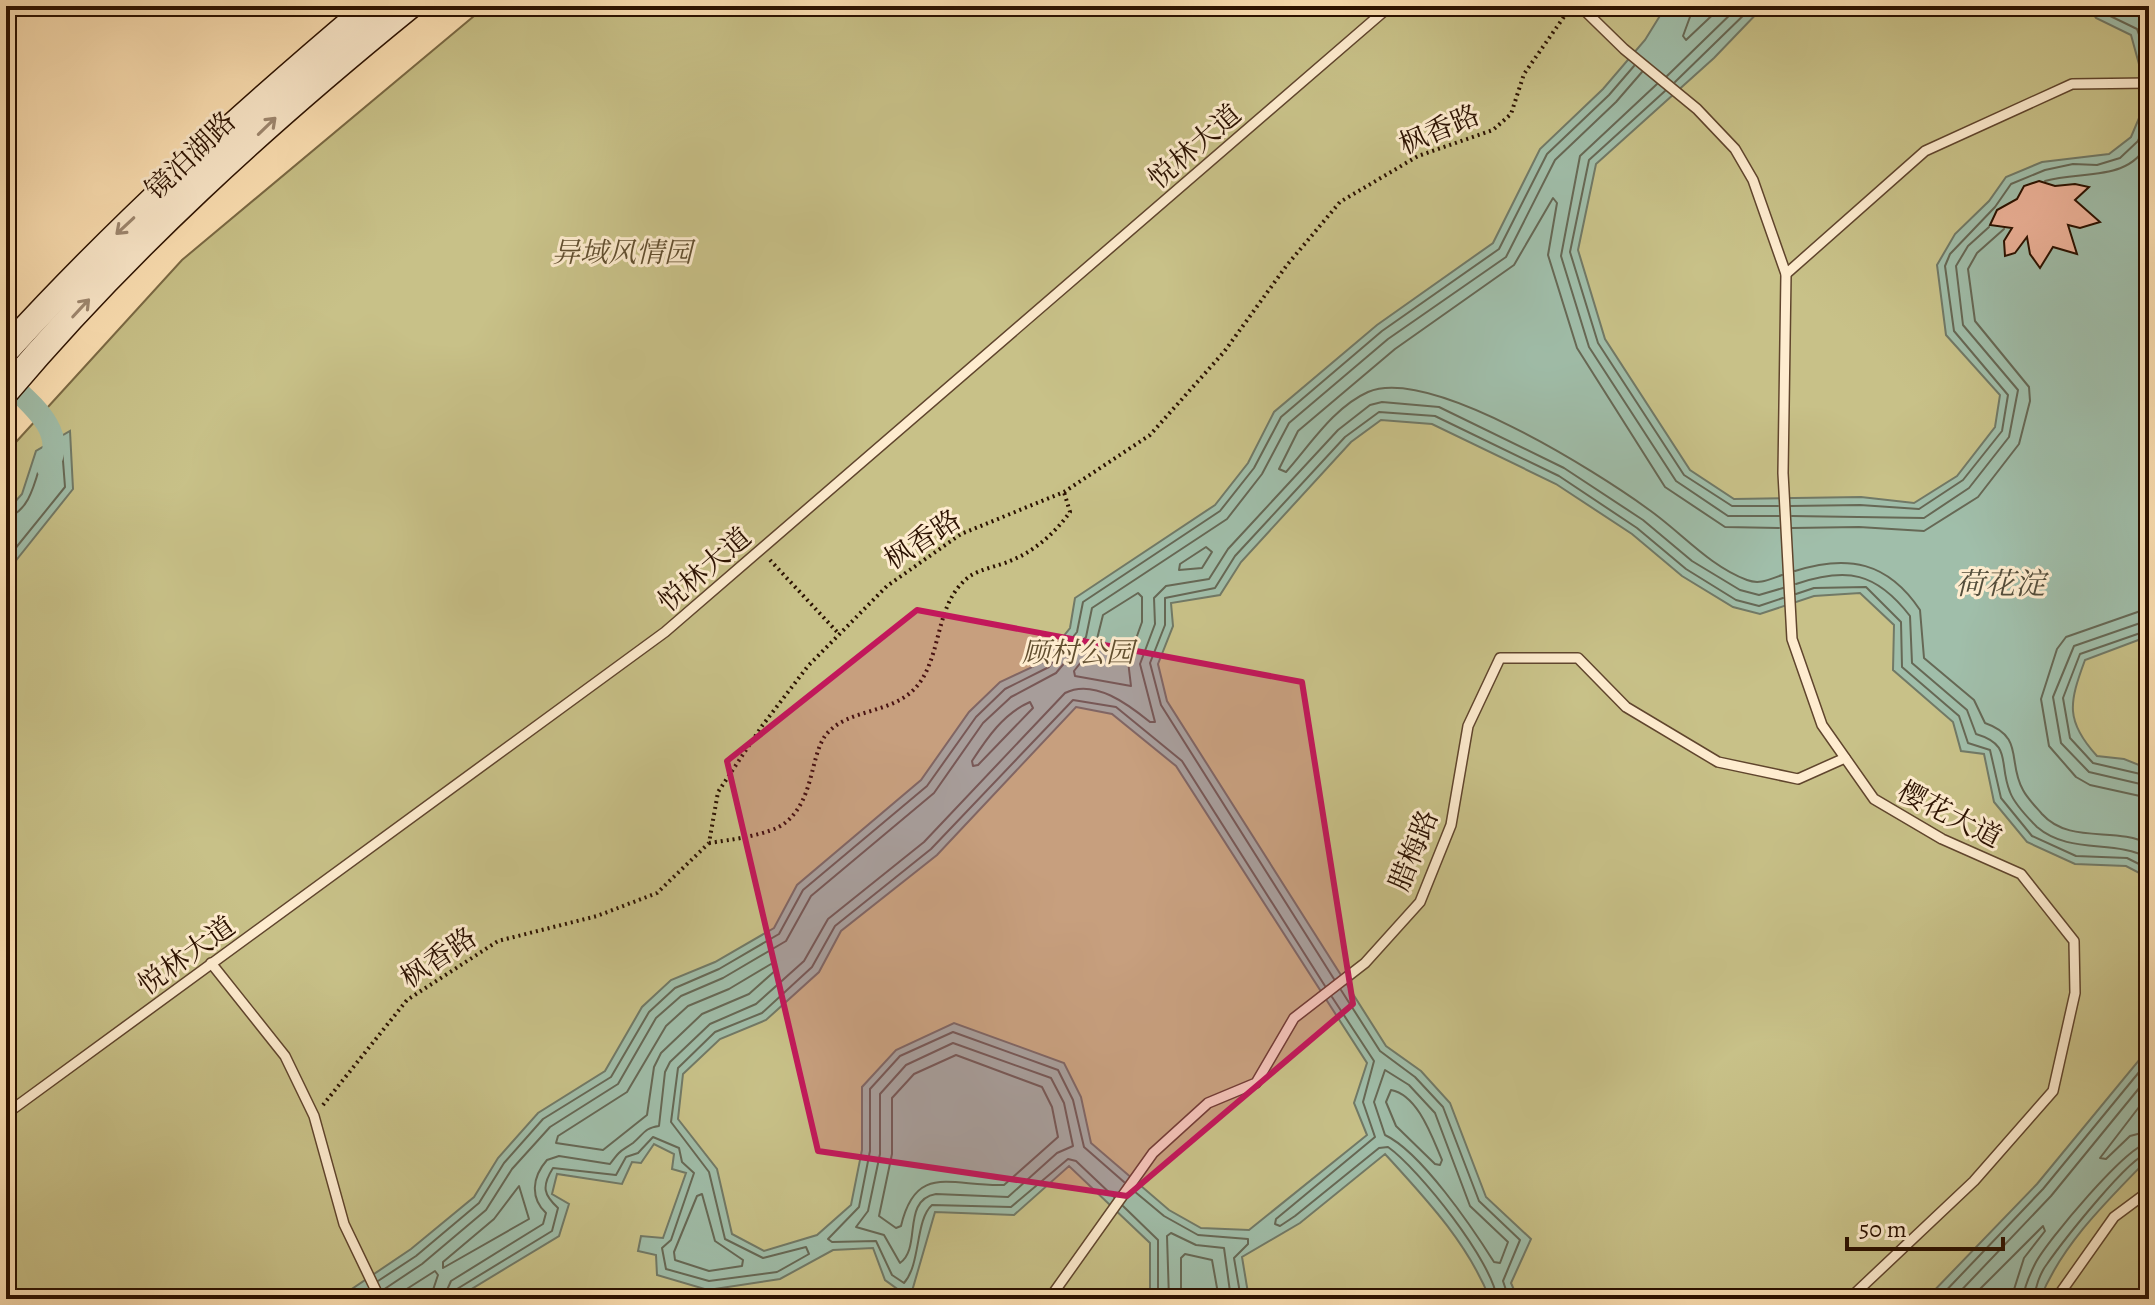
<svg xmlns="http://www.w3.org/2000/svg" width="2155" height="1305" font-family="Alegreya,'Noto Serif SC',serif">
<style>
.green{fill:#c8c188;stroke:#7a6944;stroke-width:2}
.water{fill:#a0beaa;stroke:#717966;stroke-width:2;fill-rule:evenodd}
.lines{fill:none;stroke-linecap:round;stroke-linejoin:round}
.shore{stroke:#666855;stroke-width:2}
.canal{stroke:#a0beaa;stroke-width:22}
.building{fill:#eeb39a;stroke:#2b1100;stroke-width:2}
.lane-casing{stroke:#60452d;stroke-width:12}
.secondary-casing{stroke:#2b1100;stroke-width:29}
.path{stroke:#2b1100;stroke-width:4;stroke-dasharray:2 4;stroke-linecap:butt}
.lane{stroke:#feeccf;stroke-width:9}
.secondary{stroke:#feeccf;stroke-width:26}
.oneway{stroke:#9f8972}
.marked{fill:#c2185b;fill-opacity:0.2;stroke:#c2185b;stroke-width:6;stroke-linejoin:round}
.labels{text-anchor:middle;stroke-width:6;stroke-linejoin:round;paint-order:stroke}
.street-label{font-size:28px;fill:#2b1100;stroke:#feeccf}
.park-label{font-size:28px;font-style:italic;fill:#624f30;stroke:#feeccf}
.water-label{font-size:30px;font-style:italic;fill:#544e3c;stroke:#feeccf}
</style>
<rect width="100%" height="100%" fill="#fee2b5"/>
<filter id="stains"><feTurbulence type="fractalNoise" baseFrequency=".0025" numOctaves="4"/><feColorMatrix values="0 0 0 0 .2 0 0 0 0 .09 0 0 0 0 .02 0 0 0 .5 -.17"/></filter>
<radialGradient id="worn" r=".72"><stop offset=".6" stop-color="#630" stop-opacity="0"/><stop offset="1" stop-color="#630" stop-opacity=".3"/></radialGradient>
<!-- green -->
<polygon class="green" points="486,6 2149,6 2149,1299 6,1299 6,453 182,260"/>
<!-- water -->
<g class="water">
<path d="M1666,6H1764L1714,58L1596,164L1578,250L1605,339L1690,470L1734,499L1861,497L1914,503L1957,476L1995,427L2000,395L1946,335L1937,265L1955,234L1989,201L2006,177L2042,162L2109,154L2131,137L2148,97L2131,35L2096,18L2088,6H2149V636L2085,660C2069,703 2065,721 2097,756L2124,759L2149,769V878L2126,866L2075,864L2027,842L1994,802L1984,754L1961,751L1953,722L1893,670L1894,625L1860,593L1814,596L1760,614L1733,607L1682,576L1632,534L1556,484L1432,424L1381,420L1351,442L1241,562L1220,595L1171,603L1173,626L1158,664L1167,701L1386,1046L1421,1071L1450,1103L1486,1197L1531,1239L1511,1283L1518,1299H1490C1467,1242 1426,1199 1385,1154L1300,1223L1242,1257L1249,1299H1150V1243L1069,1166L1014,1215L935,1212L910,1298L885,1280L873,1248L833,1250L780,1279L708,1290L657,1275L656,1255L638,1251L641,1236L663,1238L686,1173L672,1169L674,1154L654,1144L641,1163L632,1162L622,1184L557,1174L552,1194L569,1204L559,1236L455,1299H337L411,1249L474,1197L498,1158L538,1113L605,1071L642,1007L671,980L715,962L774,928L797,885L921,780L969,712L1000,682L1043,662L1070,628L1075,598L1215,505L1248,463L1274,412L1377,325L1493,243L1540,149L1603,89L1645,40ZM1076,707L1112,714L1176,766L1367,1063L1354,1103L1367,1135L1249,1230L1201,1228L1169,1210L1091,1143L1081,1097L1064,1063L954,1023L896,1050L862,1087V1150L851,1205L817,1235L764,1251L732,1234L717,1169L678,1119L683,1074L720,1039L766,1020L819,972L841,931L937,855Z"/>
<polygon points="70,431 73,489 6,573 6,512 22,494 36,451"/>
<path d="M2149,1048V1158C2108,1200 2062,1244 2040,1299H1926L2037,1184Z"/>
</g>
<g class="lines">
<!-- shore -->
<g class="shore">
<polyline points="1694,6 1683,36 1686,40 1722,6"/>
<polyline points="2097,6 2102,12 2137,29 2149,63"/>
<polyline points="1667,76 1739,6"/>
<polyline points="1675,82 1753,6"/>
<polyline points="1657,84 1580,156 1561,256 1589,347 1676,481 1728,516 1779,516"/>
<polyline points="1665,91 1589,160 1570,252 1598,343 1684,475 1732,506 1778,506"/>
<path d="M2045,181C2081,170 2130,183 2149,141"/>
<polyline points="1791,506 1860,505 1919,509 1963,480 2002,431 2008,395 1954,331 1945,266 1950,254 1995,207 2011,184 2045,170 2073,164 2097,165 2120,158 2138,141 2149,114"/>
<polyline points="1792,516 1924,518 1969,488 2009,437 2018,390 1963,325 1956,266 1968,246 1989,227"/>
<path d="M6,517C31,513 36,476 43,456L62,448L65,487L6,560"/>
<path d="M1779,528L1725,527L1665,487L1577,348L1548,255L1557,203L1553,198L1514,265L1395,349L1298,431L1279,469L1286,472C1310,445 1334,407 1368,392C1430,366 1597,472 1648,509C1681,532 1709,566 1747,580C1760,585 1770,579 1782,575"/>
<polyline points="1792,528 1859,527 1924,531 1978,497 2019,444 2030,401 2029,387 1975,321 1968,269 1977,253 2004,229"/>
<polygon points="1206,547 1212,552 1202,568 1179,570 1180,564"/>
<path d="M1795,571C1848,554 1888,562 1920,610L1924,658L1974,700L1985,723C2025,737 2007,762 2023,790C2027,798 2036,807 2042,814C2070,845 2116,826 2149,844"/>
<path d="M1796,584C1847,567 1876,572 1910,616L1912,663L1967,710L1976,734C2013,745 1998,763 2010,792C2014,803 2029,819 2037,827C2070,855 2114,839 2149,858"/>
<polygon points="1138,593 1142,597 1142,622 1128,661 1131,686 1075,676 1074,671 1096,643 1103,615"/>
<polyline points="1796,594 1814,588 1866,587 1901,622 1902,667 1959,716 1968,743 1990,750 2001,798 2032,836 2076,856 2127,858 2149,869"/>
<polyline points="2149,608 2066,637 2057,649 2041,699 2049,746 2076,777 2090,785 2149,798"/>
<polyline points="2149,620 2074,646 2053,697 2061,743 2089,772 2149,786"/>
<polyline points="2149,630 2080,654 2063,698 2070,738 2093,763 2149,776"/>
<path d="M1030,702L1033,708L978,765L973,766L972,761C987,738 1004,713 1030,702Z"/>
<polygon points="771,964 776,965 776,970 749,994 702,1014 661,1053 654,1067 647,1115 603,1150 556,1143 558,1136 627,1092 666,1026 688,1006 729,989"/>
<polyline points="1334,979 1161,705 1150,663 1165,625 1165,598 1215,588 1235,556 1345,437 1379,412 1435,416 1559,476 1637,528 1686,569 1736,600 1759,606 1783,598"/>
<polyline points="1341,990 1380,1051 1415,1077 1443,1107 1479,1201 1520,1240 1503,1281 1509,1299"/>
<path d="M1332,997L1374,1061L1363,1102L1375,1137L1276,1219L1275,1224L1280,1226L1295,1216L1379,1148L1388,1147C1419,1169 1493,1262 1497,1299"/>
<path d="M953,1043L1051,1078L1064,1103L1073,1146L1057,1153L1008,1197L936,1194C901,1200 922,1248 900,1263L884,1235L856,1227L868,1211L880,1154V1094L906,1065Z"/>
<path d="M956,1055L1042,1087L1052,1107L1058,1137L1004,1185C952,1187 916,1162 901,1226L896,1228L879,1216L892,1154V1098L914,1074Z"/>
<path d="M1385,1070L1409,1085L1435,1113L1470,1206L1508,1242L1500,1263L1494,1262C1472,1227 1421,1152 1385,1135L1374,1102Z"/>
<path d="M1391,1090C1418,1095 1432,1137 1442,1160L1440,1165L1435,1164L1396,1126L1386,1102Z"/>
<polyline points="2149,1094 2100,1158 2106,1159 2130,1136 2149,1131"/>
<polygon points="519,1186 529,1219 443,1268 443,1262 494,1219"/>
<polyline points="1134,1191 1164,1216 1198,1235 1248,1239 1248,1244 1234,1258 1241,1299"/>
<polygon points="702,1194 715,1241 743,1260 742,1266 709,1271 675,1260 674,1252 697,1196"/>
<path d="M1114,1197L1076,1161L1068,1159L1011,1207L932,1205C915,1220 921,1264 904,1283L892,1275L876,1241L832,1242L828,1239L859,1207L870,1151V1089L900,1056L953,1032L1058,1070L1073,1100L1084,1147L1124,1182"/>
<polyline points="1123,1206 1158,1240 1158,1299"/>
<polyline points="378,1281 416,1256 479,1203 504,1163 543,1119 611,1077 649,1012 675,988 719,969 779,934 803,890 927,786 976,717 1005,689 1049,667 1077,632 1083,602 1220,511 1254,468 1281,417 1382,331 1499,249 1547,154 1609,95 1634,66"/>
<polyline points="383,1290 422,1264 486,1210 512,1169 550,1127 618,1084 656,1018 681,996 723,978 786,941 811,896 934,793 983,723 1011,697 1056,673 1086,637 1092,608 1227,519 1262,474 1289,423 1388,339 1506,257 1555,160 1616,102 1642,72"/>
<polyline points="391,1299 435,1271 438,1275 430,1299"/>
<path d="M443,1299L451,1281L543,1224L546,1213C530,1198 532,1177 547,1160L559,1156L610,1164C621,1149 620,1152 633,1143C644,1134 644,1128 659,1126L665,1072L670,1062L710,1024L756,1004L804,961L828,919L924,842L1065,693C1094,678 1129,705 1150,722H1155L1140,664L1155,624L1154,598L1166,586L1209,579L1228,549L1338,430L1370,405L1382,402L1439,407L1564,468L1643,520L1692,561L1740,590L1759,595L1783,588"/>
<path d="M453,1299L457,1289L552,1231L558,1208C544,1195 541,1187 553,1168L616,1175L626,1157L638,1153L653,1137L679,1148L682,1162L694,1173L671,1240L662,1248L666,1269L709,1281L777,1272L809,1254L806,1247L763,1258L725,1239L709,1172L671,1122L678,1068L715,1032L762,1013L812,967L835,926L931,849L1073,700L1116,707L1182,761L1325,986"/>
<polyline points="1169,1299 1167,1236 1171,1233 1196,1245 1224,1248 1231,1299"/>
<polyline points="1181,1299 1181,1258 1185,1254 1212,1260 1219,1299"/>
<polyline points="1938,1299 2043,1189 2149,1060"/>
<polyline points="1953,1299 2051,1196 2149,1076"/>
<polyline points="1970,1299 2043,1226 2045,1231 2024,1258 2011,1299"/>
<path d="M2023,1299C2024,1287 2030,1274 2035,1264C2046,1242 2128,1144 2149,1143"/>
<path d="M2034,1299C2035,1288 2040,1273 2047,1264C2061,1244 2130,1155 2149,1153"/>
</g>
<!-- canal -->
<path class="canal" d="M6,380C28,402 70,432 47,467"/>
</g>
<!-- building -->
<polygon class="building" points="2039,181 2055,186 2075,184 2089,187 2075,200 2100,222 2080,228 2068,225 2077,254 2053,247 2040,268 2030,254 2027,237 2015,253 2005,256 2004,241 2012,228 1990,225 1997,210 2017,199 2024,186"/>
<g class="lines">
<!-- lane casing -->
<g class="lane-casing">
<g id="lane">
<polyline points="1580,6 1624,49 1697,109 1735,149 1753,180 1786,274 1783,473 1792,639 1822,725 1874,799 1942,839 2021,874 2074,941 2075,993 2053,1091 1974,1181 1849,1299"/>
<polyline points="1786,274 1925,151 2072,84 2149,83"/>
<polyline points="211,963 285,1056 314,1116 344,1224 380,1299"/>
<polyline points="6,1114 665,632 1390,6"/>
<polyline points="1045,1299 1052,1295 1153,1153 1208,1103 1256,1083 1294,1018 1365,963 1420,902 1451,825 1468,726 1500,658 1578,658 1626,707 1718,762 1798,779 1845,758"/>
<polyline points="2056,1299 2114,1217 2149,1191"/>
</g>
</g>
<!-- secondary casing -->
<g class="secondary-casing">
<g id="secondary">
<path d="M6,350C119,226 243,114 371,6"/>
<path d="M6,391C126,249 265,123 409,6"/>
</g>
</g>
<!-- path -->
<g class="path">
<polyline points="770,560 839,634"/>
<path d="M709,843C729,840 770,835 785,823C814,800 810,758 825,736C849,704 903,718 925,674C942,641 938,600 970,576C981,569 998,566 1010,561C1035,551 1055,533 1070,512L1064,492"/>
<polyline points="323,1105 407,1000 498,941 597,916 657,893 709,843 718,792 762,726 808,666 887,586 961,534 1064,492 1150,435 1224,352 1287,265 1340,202 1418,156 1493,130 1511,114 1524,74 1568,11"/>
</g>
<!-- lane -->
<use href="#lane" class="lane"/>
<!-- secondary -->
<use href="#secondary" class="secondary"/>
</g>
<!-- one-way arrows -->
<defs><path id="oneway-shaft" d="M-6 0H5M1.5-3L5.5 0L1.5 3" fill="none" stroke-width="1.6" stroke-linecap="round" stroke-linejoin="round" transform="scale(2)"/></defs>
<g class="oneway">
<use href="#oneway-shaft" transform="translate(267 126) rotate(-44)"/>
<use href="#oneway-shaft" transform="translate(125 226) rotate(137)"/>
<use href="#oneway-shaft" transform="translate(81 308) rotate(-47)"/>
</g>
<!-- marked area -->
<path class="marked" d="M917,610L1302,682L1353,1004L1127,1196L818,1151L727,761Z"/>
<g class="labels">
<!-- street labels -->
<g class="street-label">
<text transform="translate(1439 129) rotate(-23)" y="10">枫香路</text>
<text transform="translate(1194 146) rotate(-41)" y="10">悦林大道</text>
<text transform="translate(190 155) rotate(-44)" y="10">镜泊湖路</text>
<text transform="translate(922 539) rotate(-33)" y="10">枫香路</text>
<text transform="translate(704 569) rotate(-41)" y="10">悦林大道</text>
<text transform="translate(1950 814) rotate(27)" y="10">樱花大道</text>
<text transform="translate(1413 850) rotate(-68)" y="10">腊梅路</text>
<text transform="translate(186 955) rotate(-36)" y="10">悦林大道</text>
<text transform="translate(438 957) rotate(-34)" y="10">枫香路</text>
</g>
<!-- park labels -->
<g class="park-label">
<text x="622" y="262">异域风情园</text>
<text x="1078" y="662">顾村公园</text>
</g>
<!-- water labels -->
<g class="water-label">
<text x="2000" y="594">荷花淀</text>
</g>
</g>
<!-- margin -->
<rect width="2155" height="1305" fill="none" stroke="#fee2b5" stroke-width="32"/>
<rect x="8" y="8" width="2139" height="1289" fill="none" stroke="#2b1100" stroke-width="4"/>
<rect x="16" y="16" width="2123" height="1273" fill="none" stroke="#2b1100" stroke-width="2"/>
<!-- scale -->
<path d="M1847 1237v12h156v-12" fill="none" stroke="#2b1100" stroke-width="4"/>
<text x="1859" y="1237" font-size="24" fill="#2b1100" stroke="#feeccf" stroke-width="6" paint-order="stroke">50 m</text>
<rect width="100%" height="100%" filter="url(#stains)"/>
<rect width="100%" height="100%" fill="url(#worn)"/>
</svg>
